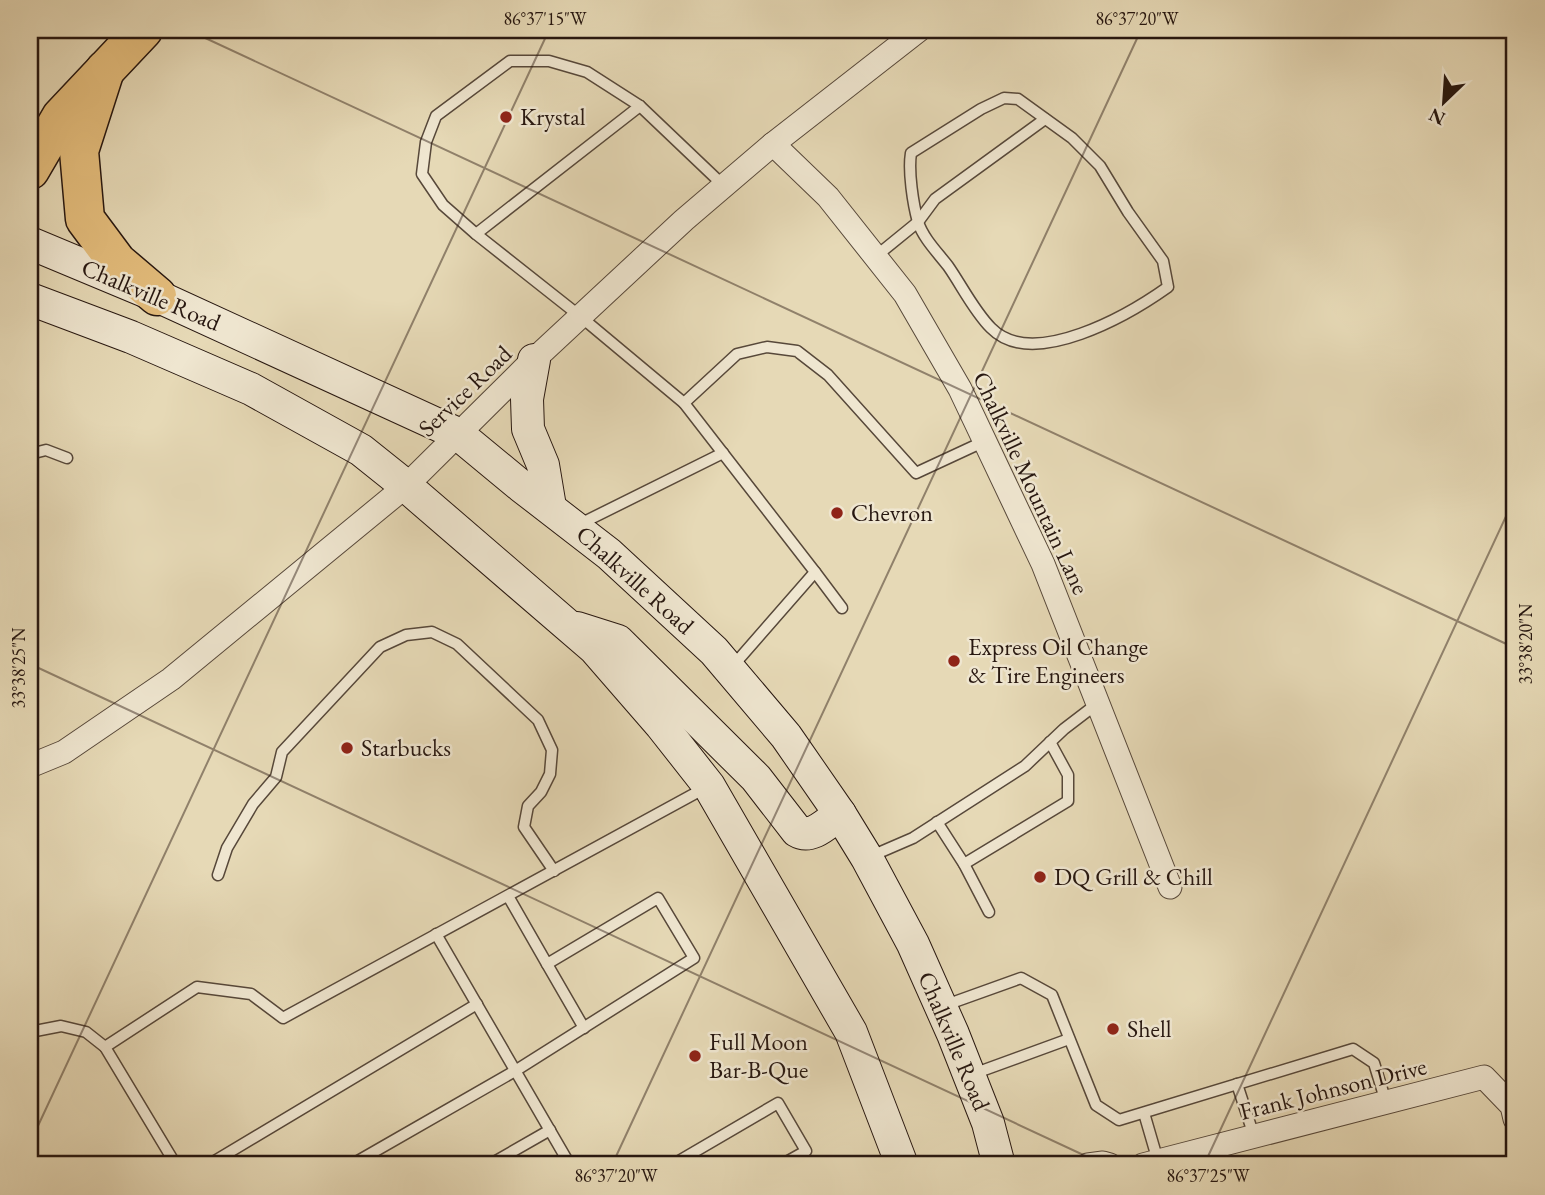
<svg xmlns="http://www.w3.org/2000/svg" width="1545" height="1195" font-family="'EB Garamond',serif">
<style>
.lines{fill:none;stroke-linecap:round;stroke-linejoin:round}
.lane-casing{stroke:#57483a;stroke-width:13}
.street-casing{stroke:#57483a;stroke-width:25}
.secondary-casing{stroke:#271710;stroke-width:34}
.highway-casing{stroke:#271710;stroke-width:41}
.lane{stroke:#efe6d0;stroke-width:10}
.street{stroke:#efe6d0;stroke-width:23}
.secondary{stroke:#efe6d0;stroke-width:32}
.highway{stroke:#e3bc7b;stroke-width:38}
.ticks{fill:none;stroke:#271710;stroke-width:2;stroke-opacity:0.45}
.poi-dot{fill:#8f2418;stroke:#efe6d0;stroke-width:2.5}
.labels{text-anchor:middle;stroke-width:5;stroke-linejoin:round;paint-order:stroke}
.poi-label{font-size:24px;fill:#271710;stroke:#efe6d0;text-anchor:start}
.street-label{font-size:24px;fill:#271710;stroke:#efe6d0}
.neatline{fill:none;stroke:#271710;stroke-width:2.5}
.ticks-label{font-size:18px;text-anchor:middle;fill:#271710}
</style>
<rect width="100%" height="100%" fill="#e6d9b6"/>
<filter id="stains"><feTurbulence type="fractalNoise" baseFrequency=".00286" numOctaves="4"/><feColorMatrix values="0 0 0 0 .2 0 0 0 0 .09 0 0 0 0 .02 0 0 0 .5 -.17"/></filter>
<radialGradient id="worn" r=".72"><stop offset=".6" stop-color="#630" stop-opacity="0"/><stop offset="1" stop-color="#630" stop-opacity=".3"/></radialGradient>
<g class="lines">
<!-- lane casing -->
<g class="lane-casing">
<g id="lane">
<path d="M1004,98L1018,99L1072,138L1100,166L1128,212L1163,261L1168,287C1130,314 1033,371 991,328C974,311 962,286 948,266C938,253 923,238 918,222C913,204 908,171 911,153L981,109Z"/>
<polyline points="724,186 640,106 587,72 549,61 510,61 436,116 426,142 422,174 443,205 476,234 581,317 684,403 737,354 767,347 797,351 828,375 916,473 985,441"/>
<polyline points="476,234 640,106"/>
<polyline points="875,257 918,222 935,199 1045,119"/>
<polyline points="684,403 815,572 732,667"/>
<polyline points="30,454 46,450 67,458"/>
<polyline points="578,525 723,453"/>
<polyline points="815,572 842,608"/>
<polyline points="937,822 964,864 989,912"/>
<polyline points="869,857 913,838 1025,766 1064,729 1098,703"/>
<polyline points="964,864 1068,801 1068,775 1050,742"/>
<polyline points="218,875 227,848 253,804 276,777 282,752 380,647 406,635 432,632 457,644 538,720 552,750 550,774 541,792 528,806 524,827 554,871"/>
<polyline points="436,934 570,1165"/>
<polyline points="547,964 584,1028"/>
<polyline points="943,1006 1021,978 1052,995 1096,1105 1119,1120 1353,1049 1374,1063 1386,1102"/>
<polyline points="30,1032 61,1026 86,1032 105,1047"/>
<polyline points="973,1074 1069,1039"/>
<polyline points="1237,1084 1254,1136"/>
<polyline points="1144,1113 1158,1161"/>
<polyline points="176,1165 105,1047 197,987 251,994 283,1018 705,788"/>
<polyline points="208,1165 477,1004"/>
<polyline points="351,1165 515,1071 694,958 658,898 547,964 508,896"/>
<polyline points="489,1165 550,1130"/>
<polyline points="672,1165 778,1103 806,1151 781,1165"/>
</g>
</g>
<!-- street casing -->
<g class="street-casing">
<g id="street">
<polyline points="773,144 828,197 905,294 960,389 1043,564 1170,887"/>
<polyline points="30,766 64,752 171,679 406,486 526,367 684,220 773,144 919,30"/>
<polyline points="1088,1165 1103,1163 1110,1165"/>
<polyline points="1143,1165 1484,1077 1512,1106 1515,1119"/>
</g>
</g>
<!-- secondary casing -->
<g class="secondary-casing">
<g id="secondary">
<polyline points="30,243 157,296 458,434 521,486 609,554 714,651 786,736 840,814 867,858 913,944 953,1034 988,1123 999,1165"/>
<polyline points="30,299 131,337 251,389 361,450 406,486 595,649 661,725 709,786 851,1032 902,1165"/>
<polyline points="534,360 527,399 528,429 543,465 550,507"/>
<path d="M577,628L618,641L756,778L797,831C812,840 828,822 840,814"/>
</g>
</g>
<!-- highway casing -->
<g class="highway-casing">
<g id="highway">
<polyline points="105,70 79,151 85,219 117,262 157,296"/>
<polyline points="30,170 61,117 143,30"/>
</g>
</g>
<!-- lane -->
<use href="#lane" class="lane"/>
<!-- street -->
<use href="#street" class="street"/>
<!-- secondary -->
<use href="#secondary" class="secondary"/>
<!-- highway -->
<use href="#highway" class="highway"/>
</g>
<!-- ticks -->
<path class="ticks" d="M188,30L1515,648M30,664L1105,1165M30,1143L549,30M612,1165L1141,30M1204,1165L1515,497"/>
<!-- markers -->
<g class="poi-dot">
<circle cx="506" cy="117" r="7"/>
<circle cx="837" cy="513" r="7"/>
<circle cx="954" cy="661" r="7"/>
<circle cx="347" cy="748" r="7"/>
<circle cx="1040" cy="877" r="7"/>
<circle cx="1113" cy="1029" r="7"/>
<circle cx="695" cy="1056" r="7"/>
</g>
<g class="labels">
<!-- poi labels -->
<g class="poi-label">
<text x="520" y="125">Krystal</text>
<text x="851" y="521">Chevron</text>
<text x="968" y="655">Express Oil Change<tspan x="968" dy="28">&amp; Tire Engineers</tspan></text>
<text x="361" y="756">Starbucks</text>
<text x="1054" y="885">DQ Grill &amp; Chill</text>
<text x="1127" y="1037">Shell</text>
<text x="709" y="1050">Full Moon<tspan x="709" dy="28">Bar-B-Que</tspan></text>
</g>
<!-- street labels -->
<g class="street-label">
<text transform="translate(151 295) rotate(23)" y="8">Chalkville Road</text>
<text transform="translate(465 391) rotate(-44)" y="8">Service Road</text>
<text transform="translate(1031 483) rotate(65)" y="8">Chalkville Mountain Lane</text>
<text transform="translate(635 580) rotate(42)" y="8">Chalkville Road</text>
<text transform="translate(954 1041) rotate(67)" y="8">Chalkville Road</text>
<text transform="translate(1333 1089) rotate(-14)" y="8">Frank Johnson Drive</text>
</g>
</g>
<!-- margin -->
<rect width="1545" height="1195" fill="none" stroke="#e6d9b6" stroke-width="77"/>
<!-- north arrow -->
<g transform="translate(1444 102) rotate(205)" stroke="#efe6d0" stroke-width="5" paint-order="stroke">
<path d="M0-5L12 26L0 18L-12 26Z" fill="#271710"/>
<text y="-10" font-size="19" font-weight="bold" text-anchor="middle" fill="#271710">N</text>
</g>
<rect x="38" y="38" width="1468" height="1118" class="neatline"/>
<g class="ticks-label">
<text x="545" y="25">86°37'15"W</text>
<text x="1137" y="25">86°37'20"W</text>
<text transform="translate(1526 644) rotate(-90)" y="6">33°38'20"N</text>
<text transform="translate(19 668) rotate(-90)" y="6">33°38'25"N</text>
<text x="616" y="1182">86°37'20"W</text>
<text x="1208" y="1182">86°37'25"W</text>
</g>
<rect width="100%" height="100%" filter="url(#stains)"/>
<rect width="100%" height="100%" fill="url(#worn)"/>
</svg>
